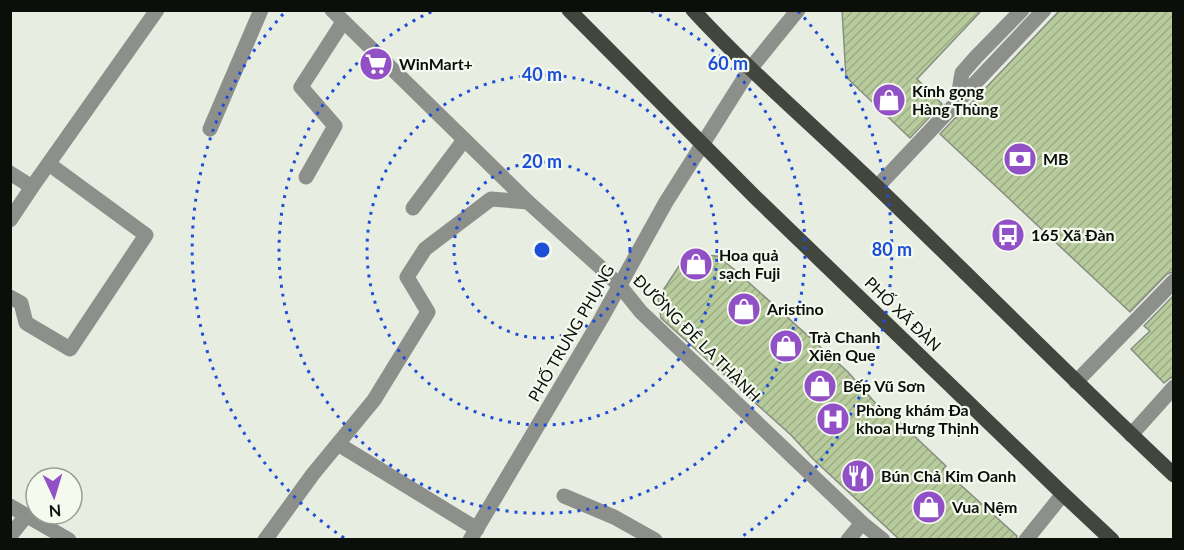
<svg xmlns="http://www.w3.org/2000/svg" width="1184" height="550" font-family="Lato,sans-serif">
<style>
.building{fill:url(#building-hatch);stroke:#888d82;stroke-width:1.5}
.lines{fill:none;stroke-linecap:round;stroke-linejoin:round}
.minor{stroke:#8d8f8a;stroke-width:15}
.major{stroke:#42463e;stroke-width:15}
.ring{fill:none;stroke:#1d4ed8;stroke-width:3;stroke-dasharray:3 6}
.labels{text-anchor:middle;stroke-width:4.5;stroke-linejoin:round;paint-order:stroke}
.poi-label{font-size:16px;font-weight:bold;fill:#0c0e0a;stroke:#f5faee;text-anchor:start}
.street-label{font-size:16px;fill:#0c0e0a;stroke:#f5faee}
.centre{fill:#1d4ed8;stroke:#f5faee;stroke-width:3}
.ring-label{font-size:18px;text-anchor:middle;font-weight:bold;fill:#1d4ed8;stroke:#f5faee;stroke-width:4.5;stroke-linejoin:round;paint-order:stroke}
</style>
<defs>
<pattern id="building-hatch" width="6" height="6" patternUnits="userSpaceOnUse" patternTransform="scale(1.5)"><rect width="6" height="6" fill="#b7cb9c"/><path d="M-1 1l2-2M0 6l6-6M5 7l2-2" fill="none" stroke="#9cad85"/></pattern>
</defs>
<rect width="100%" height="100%" fill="#e8ede1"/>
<!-- building -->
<g class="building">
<polygon points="842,10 982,10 917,79 942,104 910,138 846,77"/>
<polygon points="1060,10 1173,10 1173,272 1167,274 1130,312 940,134 956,117 957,118"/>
<polygon points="687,254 717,256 735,270 848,372 886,415 889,412 946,466 943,469 1017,536 1016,540 900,540 812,458 791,435 661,318 658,298"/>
<polygon points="1173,296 1173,378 1170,378 1164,383 1131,349 1150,331 1144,326"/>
</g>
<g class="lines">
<!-- minor -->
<g class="minor">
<polyline points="332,10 528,202 600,267 620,286 641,312 862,523 883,540"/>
<polyline points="957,103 962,73 976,57 1022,10"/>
<polyline points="210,129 261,10"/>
<polyline points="10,173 32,187"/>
<polyline points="306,177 335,126 301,87 343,22"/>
<polyline points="877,187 1044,10"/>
<polyline points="413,208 464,140"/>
<polyline points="10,220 32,187 157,10"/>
<polyline points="10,297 21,303 26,323 70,349 146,235 49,164"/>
<polyline points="1076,382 1174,281"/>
<polyline points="1131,435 1174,387"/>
<polyline points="338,444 477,529"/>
<polyline points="564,496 614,517 655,540"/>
<polyline points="10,506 69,540"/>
<polyline points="10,536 26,516"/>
<polyline points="265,540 313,474 374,400 428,312 407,277 425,249 491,199 528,202"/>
<polyline points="470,540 601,319 666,202 750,69 798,10"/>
<polyline points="848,540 862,523"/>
<polyline points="1026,540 1063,494"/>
</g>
<!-- major -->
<g class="major">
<polyline points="569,10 755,197 1063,494 1112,540"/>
<path d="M693,10C751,73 816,128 877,187C976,282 1073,380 1174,475"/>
</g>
</g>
<!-- distance rings -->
<g class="ring">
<circle cx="542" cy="250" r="88"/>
<circle cx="542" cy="250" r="175"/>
<path d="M651 11A263 263 0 1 1 433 11"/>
<path d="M344 538A350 350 0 0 1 286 11M798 11A350 350 0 0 1 740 538"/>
</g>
<!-- icons -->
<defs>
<g id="supermarket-disc" transform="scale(1.725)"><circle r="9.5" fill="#9150c6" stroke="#f5faee"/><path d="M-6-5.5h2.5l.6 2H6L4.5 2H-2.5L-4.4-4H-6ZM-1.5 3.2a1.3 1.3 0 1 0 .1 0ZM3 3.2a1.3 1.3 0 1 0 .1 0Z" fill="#fff"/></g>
<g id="shop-disc" transform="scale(1.725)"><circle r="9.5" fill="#9150c6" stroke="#f5faee"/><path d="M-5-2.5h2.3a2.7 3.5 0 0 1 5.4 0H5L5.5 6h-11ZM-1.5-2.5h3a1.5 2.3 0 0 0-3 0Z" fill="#fff"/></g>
<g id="bank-disc" transform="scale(1.725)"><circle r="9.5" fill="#9150c6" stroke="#f5faee"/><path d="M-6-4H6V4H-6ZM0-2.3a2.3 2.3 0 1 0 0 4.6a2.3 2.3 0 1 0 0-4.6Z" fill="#fff"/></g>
<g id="bus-disc" transform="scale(1.725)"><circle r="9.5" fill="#9150c6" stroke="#f5faee"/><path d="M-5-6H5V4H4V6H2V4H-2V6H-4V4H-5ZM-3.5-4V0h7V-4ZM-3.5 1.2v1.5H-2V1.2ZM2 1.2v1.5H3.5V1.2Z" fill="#fff"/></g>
<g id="hospital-disc" transform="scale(1.725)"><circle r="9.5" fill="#9150c6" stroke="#f5faee"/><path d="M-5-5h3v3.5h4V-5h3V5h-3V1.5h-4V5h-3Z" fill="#fff"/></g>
<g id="restaurant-disc" transform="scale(1.725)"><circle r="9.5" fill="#9150c6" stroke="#f5faee"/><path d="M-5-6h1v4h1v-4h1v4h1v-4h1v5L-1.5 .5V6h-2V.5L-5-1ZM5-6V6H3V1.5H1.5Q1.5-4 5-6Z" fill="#fff"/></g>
</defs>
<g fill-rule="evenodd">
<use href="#supermarket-disc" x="376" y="64"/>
<use href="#shop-disc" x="889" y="100"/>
<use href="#bank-disc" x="1020" y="159"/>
<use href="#bus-disc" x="1008" y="235"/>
<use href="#shop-disc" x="696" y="264"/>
<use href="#shop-disc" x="744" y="309"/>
<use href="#shop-disc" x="786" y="346"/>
<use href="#shop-disc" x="820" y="386"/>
<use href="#hospital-disc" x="833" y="419"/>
<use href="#restaurant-disc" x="858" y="476"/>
<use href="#shop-disc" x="929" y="507"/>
</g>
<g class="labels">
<!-- poi labels -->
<g class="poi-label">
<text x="399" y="70">WinMart+</text>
<text x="912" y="97">Kính gọng<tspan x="912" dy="18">Hàng Thùng</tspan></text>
<text x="1043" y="165">MB</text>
<text x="1031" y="241">165 Xã Đàn</text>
<text x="719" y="261">Hoa quả<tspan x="719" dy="18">sạch Fuji</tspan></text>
<text x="767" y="315">Aristino</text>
<text x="809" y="343">Trà Chanh<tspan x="809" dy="18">Xiên Que</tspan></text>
<text x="843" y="392">Bếp Vũ Sơn</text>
<text x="856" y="416">Phòng khám Đa<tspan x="856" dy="18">khoa Hưng Thịnh</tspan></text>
<text x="881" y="482">Bún Chả Kim Oanh</text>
<text x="952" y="513">Vua Nệm</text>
</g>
<!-- street labels -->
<g class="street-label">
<text transform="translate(903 314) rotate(44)" y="6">PHỐ XÃ ĐÀN</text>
<text transform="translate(571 333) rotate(-60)" y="6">PHỐ TRUNG PHỤNG</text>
<text transform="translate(697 338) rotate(45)" y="6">ĐƯỜNG ĐÊ LA THÀNH</text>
</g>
</g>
<circle cx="542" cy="250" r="9" class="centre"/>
<g class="ring-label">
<text x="728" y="70">60 m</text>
<text x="542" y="81">40 m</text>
<text x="542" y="168">20 m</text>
<text x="892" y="256">80 m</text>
</g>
<!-- border -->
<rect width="1184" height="550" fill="none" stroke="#0c0e0a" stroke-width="24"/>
<!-- north arrow -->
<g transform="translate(54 496) rotate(176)"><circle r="28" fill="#f5faee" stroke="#989c93" stroke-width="1.5"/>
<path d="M0-4.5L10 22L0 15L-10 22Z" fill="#9150c6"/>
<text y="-9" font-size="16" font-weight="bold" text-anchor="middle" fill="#0c0e0a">N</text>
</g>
</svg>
